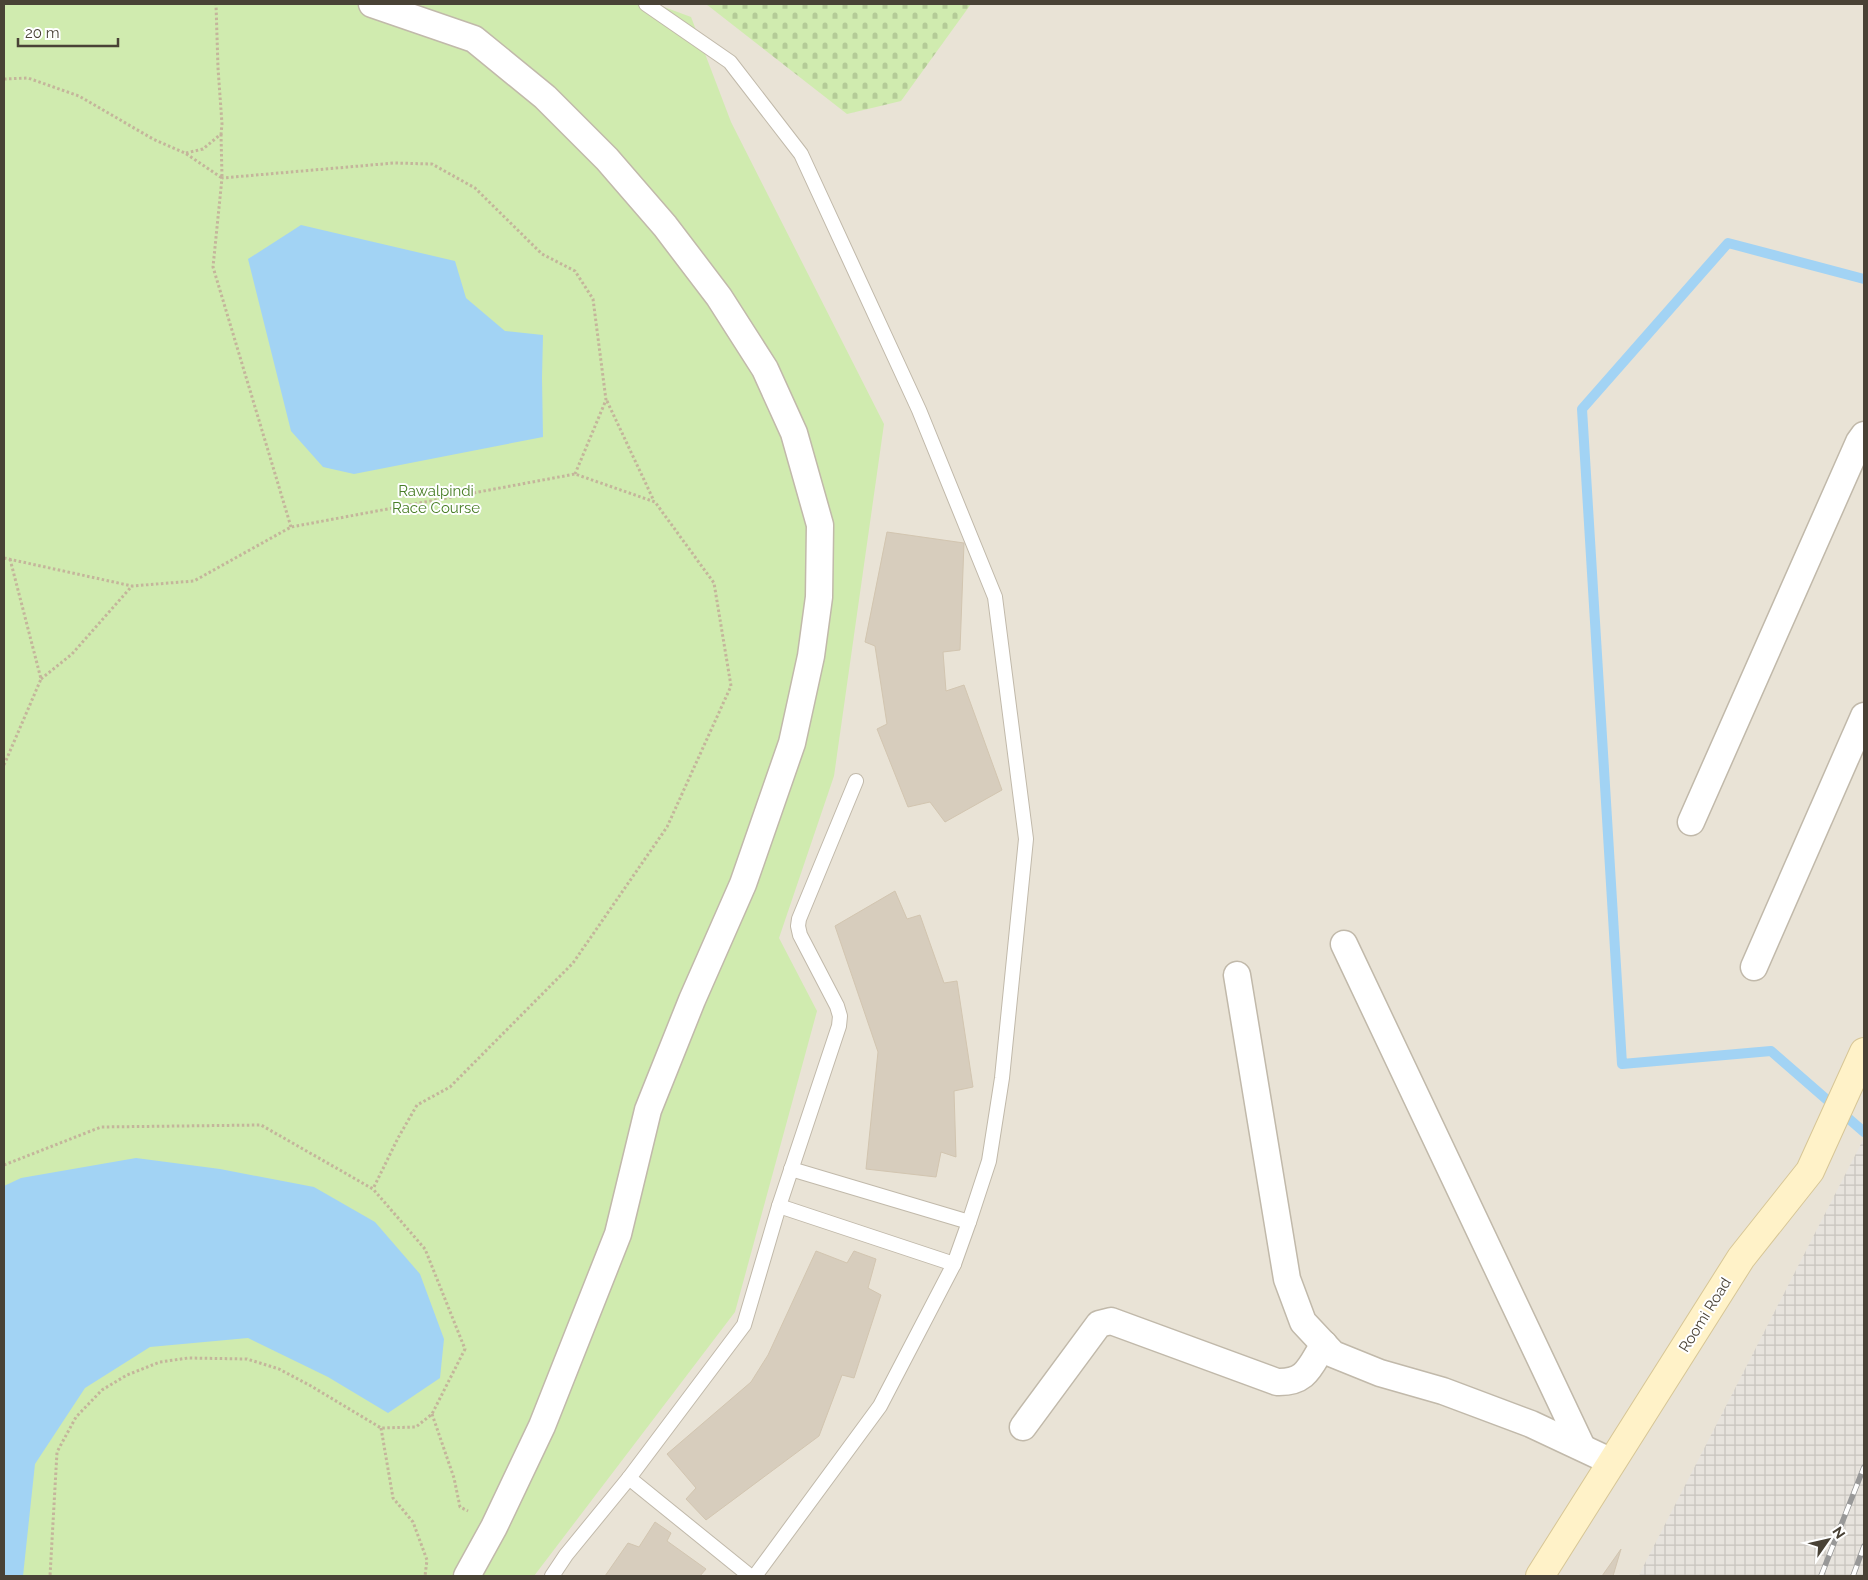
<svg xmlns="http://www.w3.org/2000/svg" width="1868" height="1580" font-family="Raleway,sans-serif">
<style>
.residential{fill:#e9e3d6}
.industrial{fill:url(#industrial-grid)}
.cemetery{fill:url(#cemetery-stones)}
.green{fill:#d0ebaf}
.water{fill:#a2d3f4}
.lines{fill:none;stroke-linecap:round;stroke-linejoin:round}
.stream{stroke:#a2d3f4;stroke-width:10}
.building{fill:#d7cdbd;stroke:#d2c5b0}
.lane-casing{stroke:#c1b9aa;stroke-width:16}
.street-casing{stroke:#c1b9aa;stroke-width:29}
.secondary-casing{stroke:#d7c696;stroke-width:30}
.path{stroke:#c4b59b;stroke-width:3;stroke-dasharray:2.5 2.5;stroke-linecap:butt}
.lane{stroke:#fff;stroke-width:14}
.street{stroke:#fff;stroke-width:26}
.secondary{stroke:#fff2c8;stroke-width:28}
.rail-casing{stroke:#989898;stroke-width:5.5}
.rail{stroke:#fff;stroke-width:4;stroke-dasharray:11;stroke-linecap:butt}
.labels{text-anchor:middle;stroke-width:4;stroke-linejoin:round;paint-order:stroke}
.park-label{font-size:15px;fill:#487e26;stroke:#fff}
.street-label{font-size:15px;fill:#494236;stroke:#fff}
</style>
<defs>
<pattern id="industrial-grid" width="8" height="8" patternUnits="userSpaceOnUse" patternTransform="scale(1.25)"><rect width="8" height="8" fill="#e7e3dd"/><path d="M0 4h8M4 0v8" fill="none" stroke="#c8c4be"/></pattern>
<pattern id="cemetery-stones" width="16" height="16" patternUnits="userSpaceOnUse" patternTransform="scale(1.25)"><rect width="16" height="16" fill="#d0ebaf"/><path d="M2 7V4a2 2 0 0 1 4 0v3zM10 15v-3a2 2 0 0 1 4 0v3z" fill="#b4cb97"/></pattern>
</defs>
<rect width="100%" height="100%" fill="#f5f1e8"/>
<!-- residential -->
<rect class="residential" x="4" y="4" width="1860" height="1572"/>
<!-- industrial -->
<polygon class="industrial" points="1864,1138 1864,1576 1639,1576 1641,1571"/>
<!-- cemetery -->
<polygon class="cemetery" points="706,4 971,4 901,101 847,114"/>
<!-- green -->
<polygon class="green" points="4,4 656,4 691,17 731,122 884,424 834,776 779,938 817,1011 735,1312 534,1576 4,1576"/>
<!-- water -->
<g class="water">
<polygon points="301,225 455,261 466,298 505,331 543,335 542,378 543,437 354,474 323,467 291,431 248,259"/>
<polygon points="136,1158 220,1169 314,1187 375,1222 420,1274 444,1339 440,1378 388,1413 328,1377 248,1338 150,1347 85,1388 35,1464 23,1576 4,1576 4,1186 21,1178"/>
</g>
<g class="lines">
<!-- stream -->
<polyline class="stream" points="1864,279 1728,243 1582,409 1622,1064 1771,1051 1864,1132"/>
</g>
<!-- building -->
<g class="building">
<polygon points="887,532 964,543 960,650 943,652 946,691 964,685 1002,790 945,822 930,802 908,807 877,729 887,724 875,646 865,642"/>
<polygon points="895,891 907,919 920,915 944,983 957,981 973,1087 954,1091 956,1157 941,1152 936,1177 866,1169 878,1052 835,926"/>
<polygon points="816,1251 847,1263 854,1251 876,1259 868,1288 881,1295 854,1378 842,1375 819,1436 706,1520 686,1499 696,1488 667,1454 751,1382 768,1355"/>
<polygon points="655,1522 671,1533 667,1541 706,1569 700,1576 605,1576 628,1543 639,1547"/>
<polygon points="1621,1549 1613,1576 1602,1576"/>
</g>
<g class="lines">
<!-- lane casing -->
<g class="lane-casing">
<g id="lane">
<polyline points="646,4 730,62 801,154 919,410 995,597 1026,839 1002,1078 989,1161 969,1222 954,1264 880,1406 755,1576"/>
<polyline points="791,1169 969,1222"/>
<polyline points="779,1206 954,1264"/>
<polyline points="629,1478 750,1576"/>
<polyline points="552,1576 566,1555 629,1478 744,1325 779,1206 839,1026 840,1016 837,1006 800,935 798,926 799,919 856,781"/>
</g>
</g>
<!-- street casing -->
<g class="street-casing">
<g id="street">
<polyline points="372,4 474,39 545,97 607,159 665,226 719,297 765,369 794,433 820,525 819,597 811,656 792,743 743,884 692,1000 648,1110 618,1234 542,1426 494,1527 467,1576"/>
<polyline points="1691,822 1859,442 1864,435"/>
<polyline points="1344,944 1582,1447"/>
<polyline points="1754,967 1864,716"/>
<polyline points="1237,975 1287,1279 1303,1322 1333,1354 1380,1373 1443,1391 1531,1424 1612,1462"/>
<path d="M1023,1427L1099,1324L1111,1321L1277,1382C1307,1383 1310,1366 1324,1344"/>
</g>
</g>
<!-- secondary casing -->
<g class="secondary-casing">
<polyline id="secondary" points="1540,1576 1741,1258 1810,1171 1864,1052"/>
</g>
<!-- path -->
<g class="path">
<polyline points="4,79 28,78 79,96 153,139 185,153 222,178"/>
<polyline points="221,134 222,177"/>
<polyline points="186,153 203,149 221,134 222,124 218,68 216,4"/>
<polyline points="607,401 654,501"/>
<polyline points="291,527 213,267 222,178 394,163 432,164 475,188 542,254 575,271 593,299 606,400 575,474"/>
<polyline points="4,558 132,586 194,581 291,527 575,474 655,502 714,583 731,686 667,827 573,963 450,1087 417,1105 398,1138 373,1189"/>
<polyline points="41,679 72,654 132,586"/>
<polyline points="4,765 41,679 10,559"/>
<polyline points="4,1165 101,1127 261,1125 373,1189 425,1249 465,1349 432,1414 416,1427 381,1428 311,1386 279,1369 247,1359 188,1358 160,1362 127,1375 102,1390 76,1417 57,1452 50,1576"/>
<polyline points="432,1414 454,1478 460,1507 468,1511"/>
<polyline points="381,1428 393,1498 413,1522 427,1560 425,1576"/>
</g>
<!-- lane -->
<use href="#lane" class="lane"/>
<!-- street -->
<use href="#street" class="street"/>
<!-- secondary -->
<use href="#secondary" class="secondary"/>
<!-- rail casing -->
<g class="rail-casing">
<g id="rail">
<polyline points="1821,1576 1864,1467"/>
<polyline points="1853,1576 1864,1546"/>
</g>
</g>
<!-- rail -->
<use href="#rail" class="rail"/>
</g>
<g class="labels">
<!-- park labels -->
<g class="park-label">
<text x="436" y="496">Rawalpindi<tspan x="436" dy="17">Race Course</tspan></text>
</g>
<!-- street labels -->
<g class="street-label">
<text transform="translate(1705 1315) rotate(-58)" y="5">Roomi Road</text>
</g>
</g>
<!-- border -->
<rect width="1868" height="1580" fill="none" stroke="#494236" stroke-width="10"/>
<!-- north arrow -->
<g transform="translate(1828 1540) rotate(56)" stroke="#ffffff" stroke-width="4" paint-order="stroke">
<path d="M0-4L9 19L0 12L-9 19Z" fill="#494236"/>
<text y="-8" font-size="14" font-weight="bold" text-anchor="middle" fill="#494236">N</text>
</g>
<!-- scale -->
<path d="M18 38v8h100v-8" fill="none" stroke="#494236" stroke-width="2.5"/>
<text x="25" y="38" font-size="15" fill="#494236" stroke="#ffffff" stroke-width="4" paint-order="stroke">20 m</text>
</svg>
